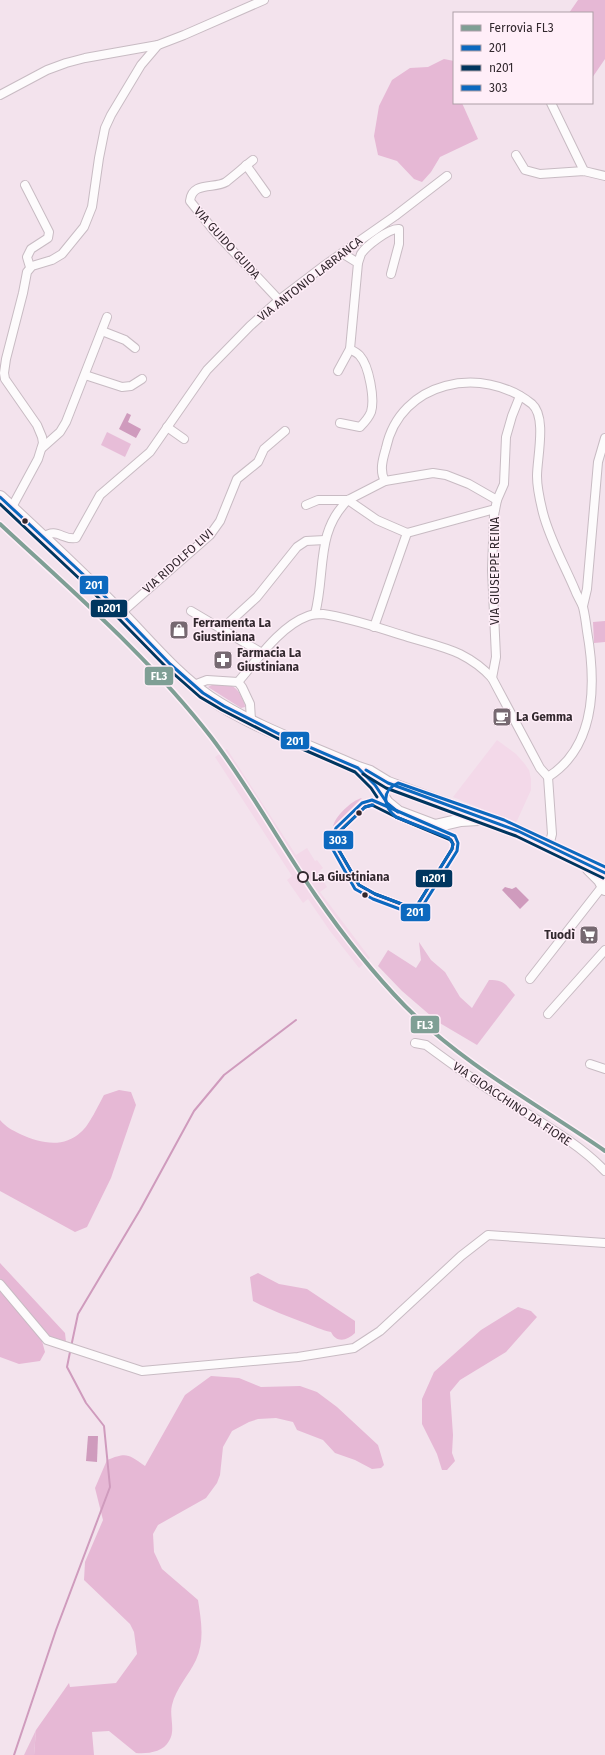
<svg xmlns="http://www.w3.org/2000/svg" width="605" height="1755" font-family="'Fira Sans',sans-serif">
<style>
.built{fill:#f3d9e9}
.green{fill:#e7bdd8}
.forest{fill:#e6b8d5}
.water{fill:#cf9bbd}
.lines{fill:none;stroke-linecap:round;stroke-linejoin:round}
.stream{stroke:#cf9bbd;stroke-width:2}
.street-casing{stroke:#c8bbc3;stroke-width:10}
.primary-casing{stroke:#c8bbc3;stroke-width:14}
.street{stroke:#fdfbfc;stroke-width:8}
.primary{stroke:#fdfbfc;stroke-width:12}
.bus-1-casing{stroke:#ffeef8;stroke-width:6}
.bus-2-casing{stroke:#ffeef8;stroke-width:6}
.bus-3-casing{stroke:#ffeef8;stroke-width:6}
.bus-1{stroke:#0c69bf;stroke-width:3}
.bus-2{stroke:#00365f;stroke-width:3}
.bus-3{stroke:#0c69bf;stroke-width:3}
.rail-1-casing{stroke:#ffeef8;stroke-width:7}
.rail-1{stroke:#7f9f95;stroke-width:4}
.bus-dot{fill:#32282e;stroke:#ffeef8;stroke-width:1.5}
.stop-dot{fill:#ffeef8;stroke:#32282e;stroke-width:2}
.labels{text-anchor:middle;stroke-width:3;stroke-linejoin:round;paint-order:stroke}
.street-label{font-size:12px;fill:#32282e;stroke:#ffeef8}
.poi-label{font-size:12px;font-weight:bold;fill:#32282e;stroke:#ffeef8;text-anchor:start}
.stop-label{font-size:12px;font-weight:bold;fill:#32282e;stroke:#ffeef8;text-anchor:start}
.line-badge{stroke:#ffeef8;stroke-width:1.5}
.badge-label{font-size:11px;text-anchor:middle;font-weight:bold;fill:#fff}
</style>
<rect width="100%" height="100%" fill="#f3e3ed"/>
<!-- built -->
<g class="built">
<polygon points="497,740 516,754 524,763 529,770 531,779 531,790 516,823 453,797"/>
<polygon points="227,749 296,855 307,848 315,861 317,860 323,868 318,872 327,887 320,892 370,958 359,968 330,931 308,899 303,903 287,880 292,876 215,757"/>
</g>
<!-- green -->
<g class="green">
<polygon points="107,432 131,444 125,457 101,445"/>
<path d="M212,685C227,685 235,682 242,698C244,701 245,704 245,707L241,708L208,687Z"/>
<path d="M362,798L333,827C334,817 352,800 362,798Z"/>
<path d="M419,942L431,960L445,972L460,997L472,1008L489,980C504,979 506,985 515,995L477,1045L438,1022L402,991L378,966L388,950L416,968L421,960Z"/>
<polygon points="36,1730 34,1755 24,1755"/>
</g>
<!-- forest -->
<g class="forest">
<polygon points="578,0 605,0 605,59 592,78 592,13 569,13"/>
<polygon points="444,59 454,61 454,103 462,103 478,139 440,157 431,172 422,182 414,179 397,161 378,155 374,136 379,106 392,80 410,68 428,67"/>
<polygon points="605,621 605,642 594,643 593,622"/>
<path d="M119,1090L131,1092L136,1105L111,1178L87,1227L75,1232L0,1191V1120C6,1127 12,1130 20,1134C40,1143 63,1149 81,1132C89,1126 99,1104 104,1095Z"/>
<polygon points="0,1263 65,1333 66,1342 55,1342 44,1337 42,1341 45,1352 40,1361 19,1364 0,1357"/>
<path d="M258,1273L279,1284L307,1289L355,1321V1333C347,1341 336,1343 331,1332C321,1330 314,1326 305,1323C287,1316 270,1310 253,1301L250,1277Z"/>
<polygon points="518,1307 531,1311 537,1317 506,1352 460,1380 450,1392 453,1435 452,1453 455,1461 447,1470 442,1470 437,1454 422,1424 422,1399 434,1372 481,1330"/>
<path d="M211,1376L239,1378L261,1387L300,1386L317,1392L337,1407L378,1445L384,1465L381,1468L372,1469L355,1460L335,1453L323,1440L297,1430L293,1422L276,1418L258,1419L249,1422L232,1431L223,1447L220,1475L217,1483L206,1498L158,1525L153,1534L154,1552L162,1569L198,1600C201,1620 205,1640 196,1660C189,1675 176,1688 172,1705C169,1716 176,1731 169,1741C163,1752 148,1754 136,1753L109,1731L92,1732L94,1755H34L36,1730L69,1683L70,1687L116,1683L137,1654L134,1632L130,1624L84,1580L85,1562L103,1520L95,1488L107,1460C127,1452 128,1454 145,1466L185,1395Z"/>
</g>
<!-- water -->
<g class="water">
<polygon points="127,413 131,415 128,422 141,429 136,438 119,429"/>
<polygon points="505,887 512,889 516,887 529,900 520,909 502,890"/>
<polygon points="88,1436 98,1436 97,1462 86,1461"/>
</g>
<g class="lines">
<!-- stream -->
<g class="stream">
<polyline points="71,1347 78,1314 140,1210 194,1111 224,1075 296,1020"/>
<polyline points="14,1755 56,1630 110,1487 104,1426 86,1403 67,1367 70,1352"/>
</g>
<!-- street casing -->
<g class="street-casing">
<g id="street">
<polyline points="0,95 47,70 66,63 85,58 158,45"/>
<polyline points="551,103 584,171"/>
<polyline points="516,155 525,170 540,174 584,171 605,176"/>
<path d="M253,160C244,167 235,175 226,182C215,189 192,181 190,201L215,232L279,300"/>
<polyline points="246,165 266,193"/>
<polyline points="25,185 49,232 48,238 31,249 27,257 30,267"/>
<path d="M358,263C359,260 360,257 361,254C366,246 389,228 399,229V244L391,274"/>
<polyline points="102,331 125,340 135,348"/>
<polyline points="338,371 350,349"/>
<polyline points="85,375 122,387 131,386 142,379"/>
<path d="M340,423L360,427C364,423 369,417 371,412C375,399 369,366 360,356C358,353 353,351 350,349L358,263L342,253"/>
<polyline points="167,427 184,439"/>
<polyline points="42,448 60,432 66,422 107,317"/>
<path d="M385,481C379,471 383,458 386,448C400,381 482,364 532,404C547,417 537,458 537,476C537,488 540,501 543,513C550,540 564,564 575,590C577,596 581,601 583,607C585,615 586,623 587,631C596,682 597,746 548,777"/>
<polyline points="348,500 377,520 407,533 495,509"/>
<polyline points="306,505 318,500 348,500 385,481 433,473 446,475 469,484 497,500"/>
<polyline points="12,507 38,459 43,443 42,437 37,425 5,379 4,373 6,359 23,293 27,272 32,266 52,260 62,254 84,227 92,207 99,158 105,128 111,115 141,65 158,45 184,35 264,0"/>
<path d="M44,537C56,527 64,541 76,538L100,495L150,452L207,370L250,326L279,300L325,265L395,216L447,176"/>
<polyline points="583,606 587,589 598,462 605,438"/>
<polyline points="191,611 262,653"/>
<polyline points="121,613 210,535 220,521 237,479 258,462 264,449 285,431"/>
<path d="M315,614C326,572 315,532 348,500"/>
<polyline points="374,627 407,533"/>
<polyline points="222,629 257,597 297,547 306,541 325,540"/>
<polyline points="492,678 496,657 492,570 494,515 497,500 504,484 506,437 512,416 520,396"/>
<path d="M238,682C257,660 280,626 308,616C313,614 318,614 323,614C351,618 379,628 405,636C423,642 443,646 460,654C472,660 483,668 492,678L540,768L548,777L552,834L549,846"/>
<polyline points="194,685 207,680 238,682 242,687 250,704 251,720"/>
<polyline points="530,979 605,883"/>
<polyline points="548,1014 605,950"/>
<path d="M415,1043L426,1045C449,1062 472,1079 496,1094C531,1117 577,1141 605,1171"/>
<polyline points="590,1064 605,1069"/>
<polyline points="0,1284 47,1340 142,1371 298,1357 354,1348 380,1331 461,1256 488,1235 605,1243"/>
</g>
</g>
<!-- primary casing -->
<g class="primary-casing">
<g id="primary">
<path d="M0,497C40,534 80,571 118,610C148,640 175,674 210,698C255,728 309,746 358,768L370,772L388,783L518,831L605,873"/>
<polyline points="364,775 375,785 387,803 398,812 435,826 461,820 478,819"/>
<polyline points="589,869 600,880 605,889"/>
</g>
</g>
<!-- street -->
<use href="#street" class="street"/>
<!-- primary -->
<use href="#primary" class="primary"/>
<!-- bus-1 casing -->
<g class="bus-1-casing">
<g id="bus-1">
<polyline points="0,497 88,579 170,664 203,693 224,706 279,734 358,768 375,785 387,803 398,812"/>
<polyline points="366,770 388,783 518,831 605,873"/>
<polygon points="372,800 455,836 458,843 457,851 422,907 413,914 373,899 355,889 332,848 333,835 336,828 362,803"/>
</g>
</g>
<!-- bus-2 casing -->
<g class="bus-2-casing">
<g id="bus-2">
<polyline points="0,504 84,583 166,667 200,697 222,710 277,738 355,772 371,788 377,797"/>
<polyline points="363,774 386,788 516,836 603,878"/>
<polyline points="396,817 372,805 365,807 340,831 337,847 359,885 375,894 412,908 418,904 452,849 453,844 451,840 396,817"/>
</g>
</g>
<!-- bus-3 casing -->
<g class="bus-3-casing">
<g id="bus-3">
<polyline points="373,805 365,807 340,831 337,847 359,885 375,894 415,909"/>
<path d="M410,910L418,904L452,849L453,844L449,838L396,817C383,806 381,791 398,783L504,820L605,867"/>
</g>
</g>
<!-- bus-1 -->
<use href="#bus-1" class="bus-1"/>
<!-- bus-2 -->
<use href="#bus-2" class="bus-2"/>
<!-- bus-3 -->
<use href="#bus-3" class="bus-3"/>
<!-- rail-1 casing -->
<g class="rail-1-casing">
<path id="rail-1" d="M0,524C73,592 150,658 211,737C250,788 280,844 316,896C343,935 372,972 405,1006C464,1065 537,1104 605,1151"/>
</g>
<!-- rail-1 -->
<use href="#rail-1" class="rail-1"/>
</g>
<!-- icons -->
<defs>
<g id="shop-square" transform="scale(1)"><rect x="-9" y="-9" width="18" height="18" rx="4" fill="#766971" stroke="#ffeef8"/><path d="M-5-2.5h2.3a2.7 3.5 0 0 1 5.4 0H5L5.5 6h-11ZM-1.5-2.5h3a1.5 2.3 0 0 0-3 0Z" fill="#fff"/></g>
<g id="pharmacy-square" transform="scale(1)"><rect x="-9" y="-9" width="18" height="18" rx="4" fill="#766971" stroke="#ffeef8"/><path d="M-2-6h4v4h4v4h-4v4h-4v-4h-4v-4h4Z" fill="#fff"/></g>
<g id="cafe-square" transform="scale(1)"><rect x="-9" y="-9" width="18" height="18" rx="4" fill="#766971" stroke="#ffeef8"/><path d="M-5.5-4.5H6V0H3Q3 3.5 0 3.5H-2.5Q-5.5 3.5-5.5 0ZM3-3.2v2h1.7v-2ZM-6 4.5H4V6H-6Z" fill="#fff"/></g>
<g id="supermarket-square" transform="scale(1)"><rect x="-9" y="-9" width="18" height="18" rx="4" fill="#766971" stroke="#ffeef8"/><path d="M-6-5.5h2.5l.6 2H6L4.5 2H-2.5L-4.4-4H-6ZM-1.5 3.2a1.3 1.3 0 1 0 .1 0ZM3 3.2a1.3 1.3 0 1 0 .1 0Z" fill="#fff"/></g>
</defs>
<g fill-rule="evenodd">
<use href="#shop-square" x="179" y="630"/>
<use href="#pharmacy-square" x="223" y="660"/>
<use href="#cafe-square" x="502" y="717"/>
<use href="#supermarket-square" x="589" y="935"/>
</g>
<!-- markers -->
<g class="bus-dot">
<circle cx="25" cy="521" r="3.5"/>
<circle cx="359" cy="813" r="3.5"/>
<circle cx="365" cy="895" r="3.5"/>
</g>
<circle class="stop-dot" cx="303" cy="877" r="5"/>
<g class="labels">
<!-- street labels -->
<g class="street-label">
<text transform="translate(227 243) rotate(48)" y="4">VIA GUIDO GUIDA</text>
<text transform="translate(310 279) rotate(-38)" y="4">VIA ANTONIO LABRANCA</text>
<text transform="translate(178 561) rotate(-42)" y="4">VIA RIDOLFO LIVI</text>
<text transform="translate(495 571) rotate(-90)" y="4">VIA GIUSEPPE REINA</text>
<text transform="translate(512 1104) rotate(34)" y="4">VIA GIOACCHINO DA FIORE</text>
</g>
<!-- poi labels -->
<g class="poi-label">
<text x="193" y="627">Ferramenta La<tspan x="193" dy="14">Giustiniana</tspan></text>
<text x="237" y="657">Farmacia La<tspan x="237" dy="14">Giustiniana</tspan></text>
<text x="516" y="721">La Gemma</text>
<text x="575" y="939" text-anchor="end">Tuodì</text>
</g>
<!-- stop labels -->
<g class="stop-label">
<text x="312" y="881">La Giustiniana</text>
</g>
</g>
<g class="line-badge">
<rect x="79" y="575" width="30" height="20" rx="4" fill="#0c69bf"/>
<rect x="90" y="599" width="38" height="19" rx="4" fill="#00365f"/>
<rect x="144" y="666" width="30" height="20" rx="4" fill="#7f9f95"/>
<rect x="280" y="731" width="30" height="19" rx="4" fill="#0c69bf"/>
<rect x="323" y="830" width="31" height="20" rx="4" fill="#0c69bf"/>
<rect x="415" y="869" width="38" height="19" rx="4" fill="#00365f"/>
<rect x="400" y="903" width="31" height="19" rx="4" fill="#0c69bf"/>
<rect x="410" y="1015" width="30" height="19" rx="4" fill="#7f9f95"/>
</g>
<g class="badge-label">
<text x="94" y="589">201</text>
<text x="109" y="612">n201</text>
<text x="159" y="680">FL3</text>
<text x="295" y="745">201</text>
<text x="338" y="844">303</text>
<text x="434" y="882">n201</text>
<text x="415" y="916">201</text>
<text x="425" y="1029">FL3</text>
</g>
<!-- legend -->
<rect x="453" y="12" width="140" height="92" fill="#ffeef8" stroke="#ad9fa7"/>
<rect x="461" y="25" width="20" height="6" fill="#7f9f95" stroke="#ad9fa7"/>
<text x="489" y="32" font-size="12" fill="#32282e">Ferrovia FL3</text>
<rect x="461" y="45" width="20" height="6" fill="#0c69bf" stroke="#ad9fa7"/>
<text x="489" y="52" font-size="12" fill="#32282e">201</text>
<rect x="461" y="65" width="20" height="6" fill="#00365f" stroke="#ad9fa7"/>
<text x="489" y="72" font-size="12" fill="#32282e">n201</text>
<rect x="461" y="85" width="20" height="6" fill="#0c69bf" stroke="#ad9fa7"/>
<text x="489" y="92" font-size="12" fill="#32282e">303</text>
</svg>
